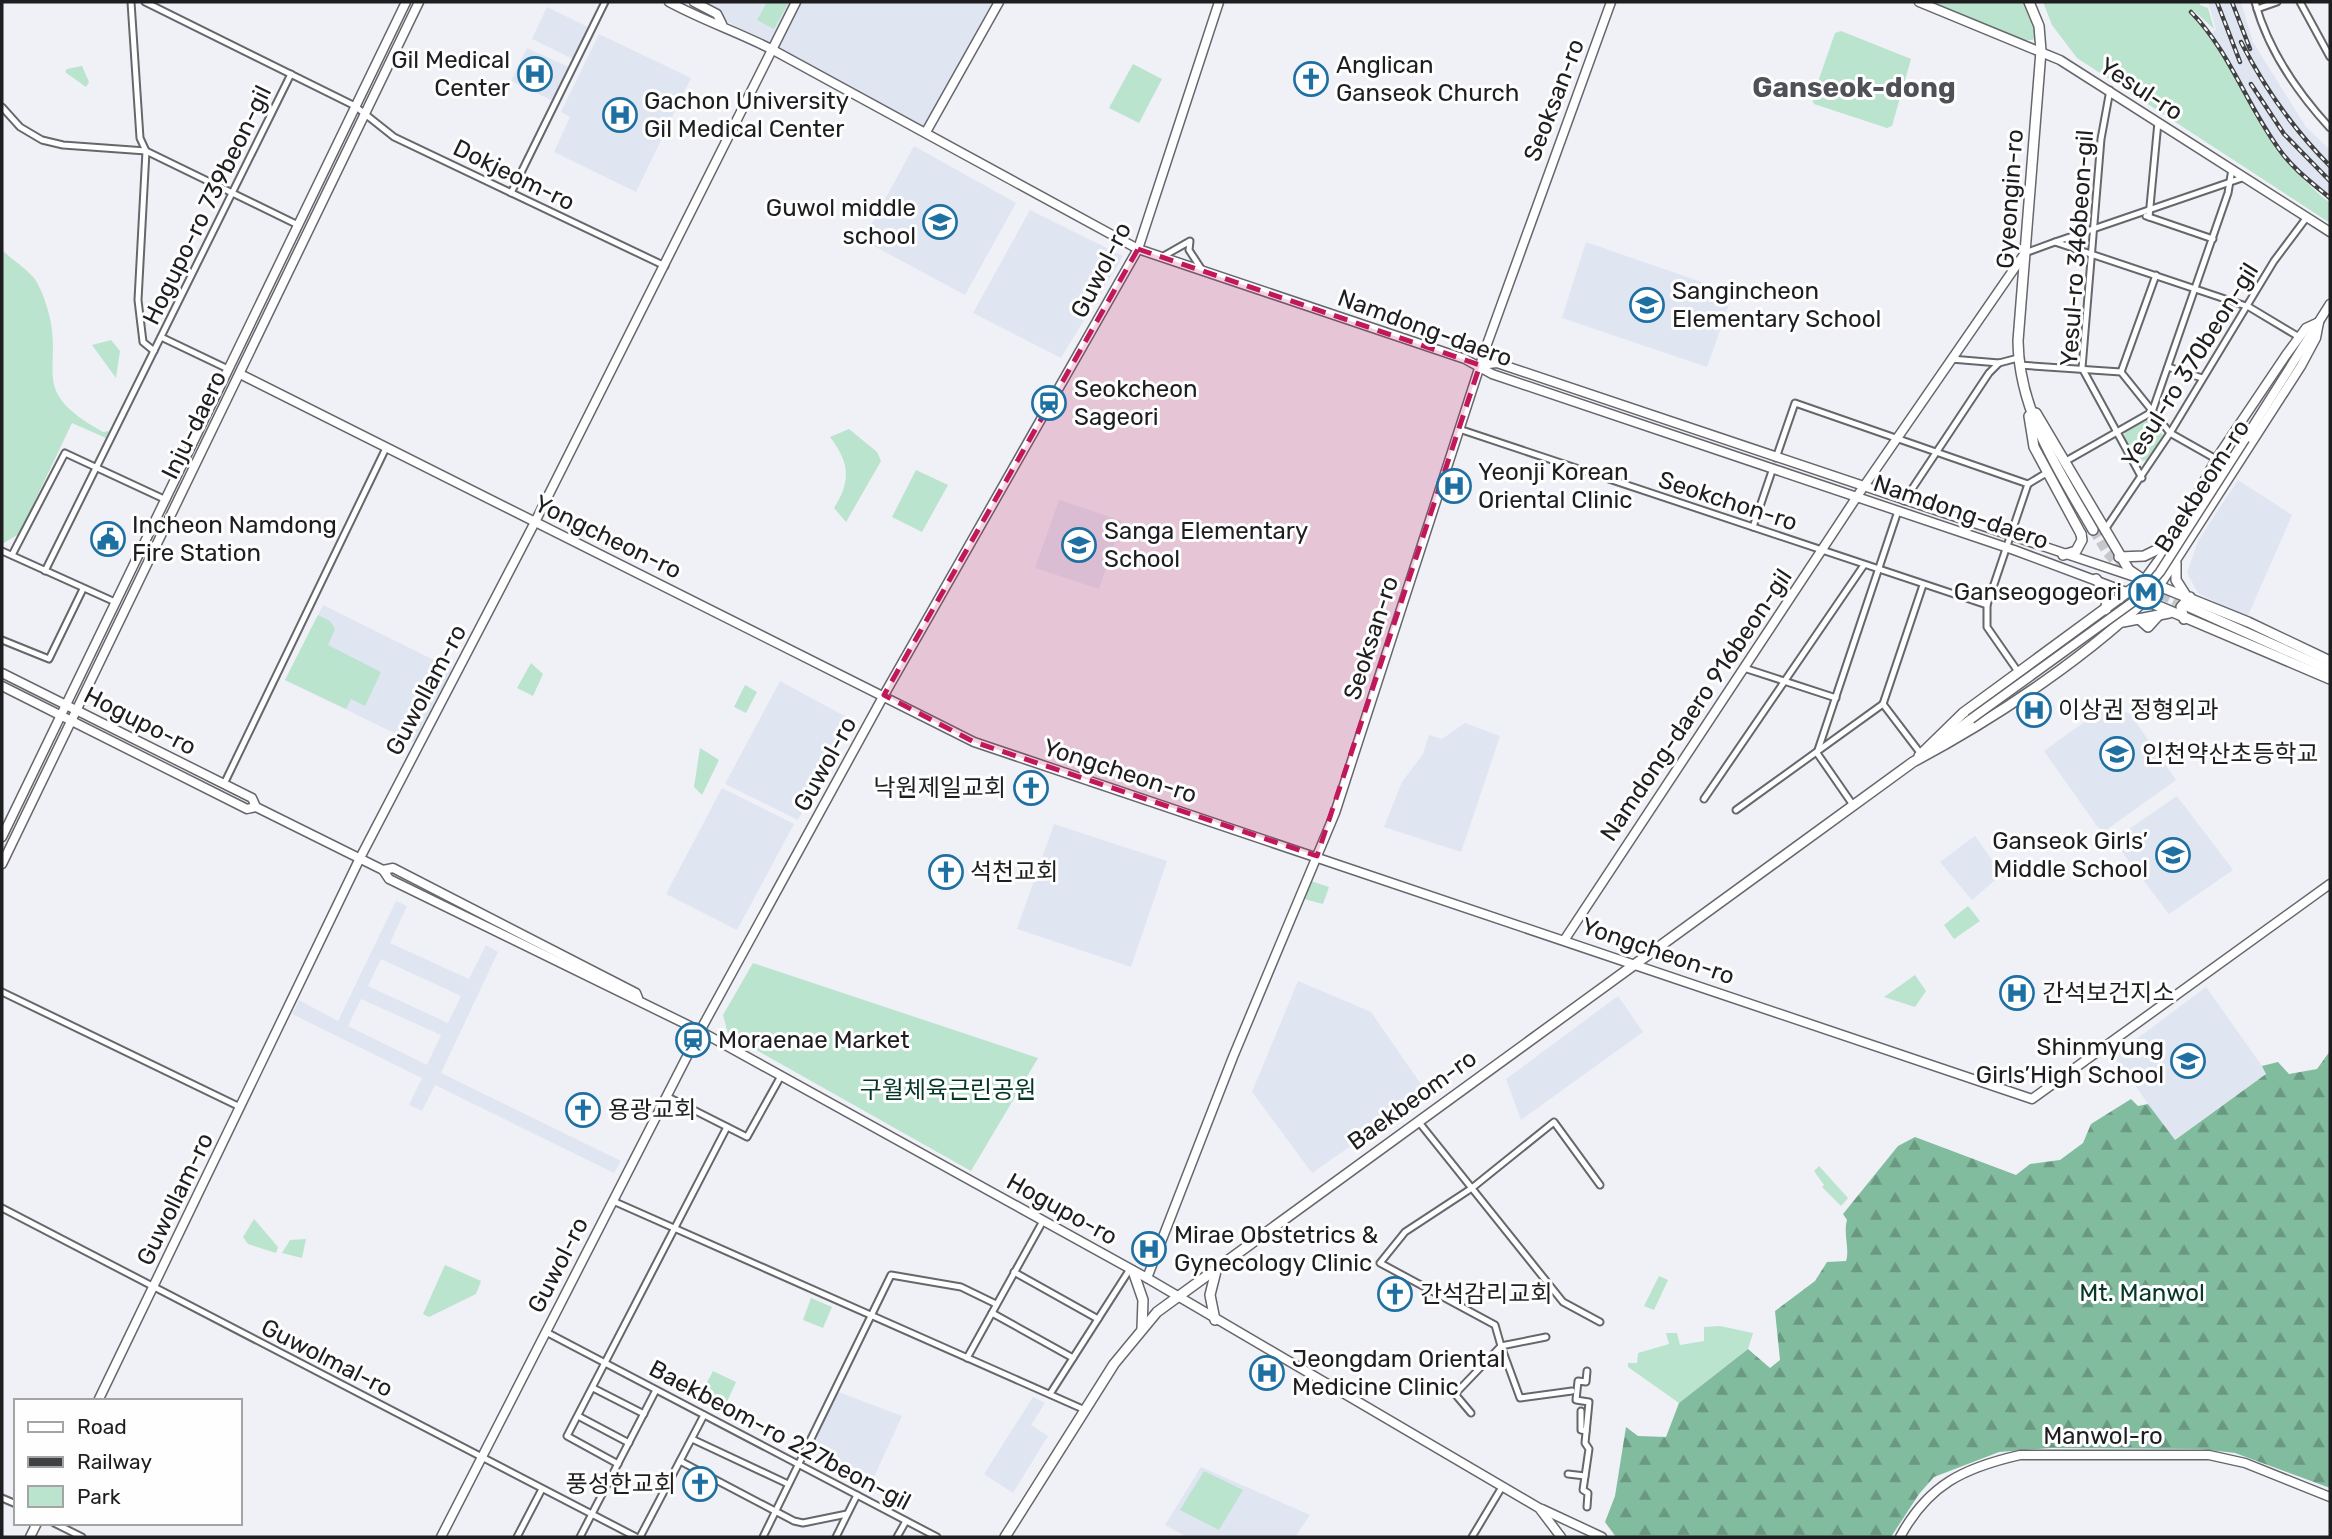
<svg xmlns="http://www.w3.org/2000/svg" width="2332" height="1539" font-family="Rubik,'Noto Sans KR',sans-serif">
<style>
.built{fill:#e0e5f2;fill-rule:evenodd}
.green{fill:#bae4ce}
.forest{fill:url(#forest-firs)}
.lines{fill:none;stroke-linecap:round;stroke-linejoin:round}
.primary-tunnel{stroke:#c5c7cb;stroke-width:9;stroke-dasharray:9 4.5;stroke-linecap:butt}
.street-casing{stroke:#66676c;stroke-width:9}
.secondary-casing{stroke:#66676c;stroke-width:11}
.primary-casing{stroke:#66676c;stroke-width:12}
.street{stroke:#fff;stroke-width:5}
.secondary{stroke:#fff;stroke-width:8}
.primary{stroke:#fff;stroke-width:9}
.rail-casing{stroke:#404143;stroke-width:4.5}
.rail{stroke:#fefefe;stroke-width:2;stroke-dasharray:5;stroke-linecap:butt}
.secondary-bridge-casing{stroke:#66676c;stroke-width:11;stroke-linecap:butt}
.secondary-bridge{stroke:#fff;stroke-width:8}
.marked{fill:#c2185b;fill-opacity:0.2;stroke:#c2185b;stroke-width:5;stroke-dasharray:14 9;stroke-linejoin:round}
.labels{text-anchor:middle;stroke-width:6;stroke-linejoin:round;paint-order:stroke}
.poi-label{font-size:24px;fill:#1e1e20;stroke:#fefefe;text-anchor:start}
.street-label{font-size:24px;fill:#1e1e20;stroke:#fefefe}
.park-label{font-size:24px;fill:#043725;stroke:#fefefe}
.quarter-label{font-size:28px;font-weight:bold;fill:#4f5156;stroke:#fefefe}
</style>
<defs>
<pattern id="forest-firs" width="22" height="20" patternUnits="userSpaceOnUse" patternTransform="scale(1.75)"><rect width="22" height="20" fill="#82bc9f"/><path d="M5 1l3.5 6h-7zM16 11l3.5 6h-7z" fill="#6a9881"/></pattern>
</defs>
<rect width="100%" height="100%" fill="#eff1f6"/>
<!-- built -->
<g class="built">
<polygon points="692,2 999,2 926,132"/>
<polygon points="2208,2 2241,2 2253,42 2306,127 2330,150 2330,201 2281,154 2261,124 2211,34 2216,29"/>
<polygon points="547,7 588,27 573,59 532,39"/>
<polygon points="599,34 691,78 636,192 554,152 570,117 561,112"/>
<polygon points="527,48 569,67 553,101 511,81"/>
<polygon points="914,146 1016,203 965,295 863,240"/>
<polygon points="1030,210 1123,256 1061,358 973,313"/>
<polygon points="1586,242 1733,293 1707,367 1562,318"/>
<polygon points="2238,480 2292,515 2247,618 2198,593 2187,573 2198,541"/>
<polygon points="1059,500 1122,521 1099,589 1035,568"/>
<polygon points="323,605 452,669 415,743 285,680"/>
<polygon points="780,681 852,720 798,820 725,784"/>
<polygon points="2108,705 2130,714 2176,780 2102,833 2044,751"/>
<polygon points="1465,723 1500,736 1461,852 1384,827 1402,782 1423,754 1429,735 1442,739"/>
<polygon points="722,788 794,824 737,930 666,894"/>
<polygon points="2177,796 2233,870 2169,914 2113,840"/>
<polygon points="1054,824 1167,861 1131,967 1017,929"/>
<polygon points="1975,836 2002,874 1972,900 1940,862"/>
<path d="M396,901L407,906L390,943L469,979L486,945L498,952L441,1073L621,1161L614,1173L435,1085L422,1111L409,1105L422,1078L292,1014L299,1000L338,1021ZM381,959L461,996L448,1023L368,986ZM361,999L441,1035L427,1065L348,1026Z"/>
<polygon points="1298,981 1371,1012 1427,1093 1312,1173 1252,1092"/>
<polygon points="2206,987 2267,1073 2174,1140 2114,1056"/>
<polygon points="1618,996 1643,1032 1521,1120 1506,1079"/>
<polygon points="838,1392 902,1416 874,1477 812,1448"/>
<polygon points="1033,1397 1045,1403 1031,1425 1048,1436 1013,1493 984,1474"/>
<polygon points="1201,1467 1310,1515 1295,1537 1187,1537 1165,1525"/>
</g>
<!-- green -->
<g class="green">
<polygon points="767,2 789,2 774,29 757,20"/>
<polygon points="1919,2 2028,2 2039,26 2033,40 2015,40"/>
<path d="M2043,2H2199L2200,5L2208,8L2214,29L2193,10L2190,14C2246,76 2260,149 2330,203V223L2077,58L2052,25Z"/>
<polygon points="1841,31 1911,59 1892,126 1887,128 1814,104 1812,99 1835,33"/>
<polygon points="1133,64 1162,79 1139,123 1109,108"/>
<polygon points="82,66 89,82 86,87 65,72 67,69"/>
<path d="M2,250C11,259 23,266 31,275C38,281 43,295 46,304C68,370 23,388 103,432L109,431L106,438L72,423L19,534L2,544Z"/>
<polygon points="111,340 120,351 116,378 92,345"/>
<polygon points="2150,419 2163,435 2148,460 2138,461 2124,439 2125,432"/>
<path d="M849,429L877,452L881,461L846,522L834,508C851,481 850,463 830,437Z"/>
<polygon points="916,470 948,485 922,532 892,517"/>
<polygon points="318,615 330,621 335,629 328,645 381,672 365,706 351,699 346,709 285,680"/>
<polygon points="531,663 543,674 533,696 517,688"/>
<polygon points="745,685 757,692 746,713 734,707"/>
<polygon points="700,748 719,760 702,795 694,787"/>
<polygon points="1311,881 1329,887 1323,904 1304,899"/>
<polygon points="1968,906 1980,921 1954,939 1944,925"/>
<polygon points="753,963 1038,1058 971,1171 728,1034 723,1015"/>
<polygon points="1915,975 1926,991 1915,1007 1884,997"/>
<polygon points="1819,1166 1848,1198 1841,1206 1822,1187 1824,1185 1814,1171"/>
<polygon points="254,1219 278,1247 276,1253 248,1244 243,1237"/>
<polygon points="306,1239 302,1258 282,1253 290,1240"/>
<polygon points="445,1265 481,1281 476,1294 429,1317 423,1314"/>
<polygon points="1659,1276 1668,1280 1654,1310 1644,1306"/>
<polygon points="811,1298 832,1307 823,1328 803,1320"/>
<polygon points="1720,1326 1753,1333 1748,1349 1679,1403 1628,1367 1628,1363 1637,1363 1638,1353 1669,1344 1666,1333 1677,1333 1680,1345 1704,1341 1704,1327"/>
<polygon points="713,1371 736,1382 726,1404 701,1394"/>
<polygon points="1204,1471 1243,1490 1219,1530 1180,1510"/>
</g>
<!-- forest -->
<path class="forest" d="M2330,1051V1488L2235,1453L2201,1449L2051,1448L1999,1452L1934,1477L1919,1494L1891,1537H1616L1605,1522L1615,1496L1626,1427L1638,1436L1666,1437L1679,1403L1748,1349L1770,1368L1780,1360L1775,1311L1815,1281L1827,1262L1846,1261C1850,1249 1843,1234 1847,1220L1843,1214L1898,1146L1915,1137L2016,1175L2030,1164L2060,1160L2083,1143L2091,1124L2131,1099L2138,1106L2148,1104L2175,1140L2266,1074L2262,1066L2278,1062L2289,1074L2317,1069Z"/>
<g class="lines">
<!-- primary-tunnel -->
<g class="primary-tunnel">
<polyline points="2093,530 2107,553 2128,575"/>
<polyline points="2149,589 2187,607"/>
</g>
<!-- street casing -->
<g class="street-casing">
<g id="street">
<polyline points="131,2 140,138 146,151 138,300 143,342 154,351"/>
<polyline points="145,2 355,106 394,137 665,266"/>
<path d="M2255,2C2268,50 2297,92 2330,128"/>
<polyline points="2300,2 2330,57"/>
<polyline points="2257,9 2277,2"/>
<polyline points="2110,90 2101,139 2082,368 2142,478"/>
<polyline points="2,107 20,127 42,140 63,145 146,151 298,225"/>
<polyline points="511,193 605,2"/>
<polyline points="2146,216 2213,239"/>
<polyline points="2149,217 2158,122"/>
<polyline points="2055,242 2245,177"/>
<polyline points="2025,253 2055,242 2249,307 2299,337"/>
<polyline points="1162,257 1190,241 1189,250 1202,270"/>
<polyline points="161,337 228,369"/>
<polyline points="1951,359 1999,363 2018,358"/>
<polyline points="2019,365 2121,372 2170,433 2216,459"/>
<polyline points="2168,367 2202,378"/>
<polyline points="2121,372 2156,275"/>
<polyline points="1459,429 1987,605"/>
<polyline points="1776,458 1795,403 2028,484 2048,472"/>
<polyline points="2066,461 2152,412 2228,193 2232,169"/>
<polyline points="1904,501 1989,373 1999,363"/>
<polyline points="1753,527 1773,468"/>
<polyline points="2104,531 2170,433 2274,261 2307,217"/>
<polyline points="2,551 115,602"/>
<polyline points="12,555 65,453 164,499"/>
<polyline points="45,571 291,74"/>
<polyline points="2,640 49,659 83,589"/>
<polyline points="1744,668 1836,698"/>
<polyline points="2019,673 1987,627 1987,605 2028,484"/>
<polyline points="1883,704 1923,585"/>
<polyline points="1883,704 1921,754"/>
<polyline points="224,784 386,448"/>
<polyline points="1704,799 1864,565"/>
<polyline points="1853,805 1817,753 1898,511"/>
<polyline points="1736,810 1883,704"/>
<polyline points="2,992 240,1107"/>
<polyline points="666,1096 747,1137 781,1076"/>
<polyline points="1418,1121 1563,1302 1600,1322"/>
<polyline points="613,1201 1085,1410"/>
<polyline points="2,1208 636,1537"/>
<polyline points="1014,1272 1098,1319"/>
<polyline points="992,1313 1073,1358"/>
<polyline points="546,1332 937,1537"/>
<polyline points="1546,1337 1501,1346 1495,1325 1380,1263 1405,1232 1472,1188 1554,1122 1600,1185"/>
<polyline points="967,1358 1043,1221"/>
<polyline points="593,1388 644,1414"/>
<polyline points="1050,1394 1130,1269"/>
<polyline points="1581,1411 1581,1430 1586,1431"/>
<polyline points="1471,1413 1455,1394 1501,1346 1520,1398 1572,1391"/>
<polyline points="578,1416 629,1443"/>
<polyline points="692,1439 788,1484"/>
<polyline points="680,1461 794,1521 803,1523 847,1514"/>
<polyline points="618,1464 567,1436 727,1127"/>
<polyline points="1568,1474 1585,1476"/>
<polyline points="2,1498 16,1504"/>
<polyline points="1587,1507 1588,1493 1583,1490 1589,1449 1585,1443 1589,1402 1576,1400 1578,1381 1586,1382 1587,1371"/>
<polyline points="54,1523 82,1537"/>
<polyline points="517,1537 542,1489"/>
<polyline points="580,1537 656,1390"/>
<polyline points="640,1537 704,1415"/>
<polyline points="763,1537 891,1275 961,1287 996,1304"/>
<polyline points="836,1537 857,1495"/>
<polyline points="897,1537 906,1521"/>
<polyline points="1472,1537 1502,1487"/>
</g>
</g>
<!-- secondary casing -->
<g class="secondary-casing">
<g id="secondary">
<path d="M669,2C704,21 738,32 773,50L1138,249L1465,359L1492,374L2014,550L2129,593"/>
<polyline points="694,2 717,14 722,24"/>
<polyline points="1919,2 2060,60 2330,232"/>
<polyline points="926,132 999,2"/>
<polyline points="1480,365 1497,363 2144,580 2171,543 2216,459 2286,355 2306,328 2319,322"/>
<polyline points="240,374 974,742 2032,1099 2330,884"/>
<polyline points="2245,439 2330,304"/>
<polyline points="2160,585 2301,366 2316,338 2319,322"/>
<polyline points="2,673 252,798 256,807 383,870 389,879 700,1031 1147,1278 1539,1508 1561,1537"/>
<polyline points="2,686 247,809 256,807"/>
<polyline points="1934,747 1971,719"/>
<polyline points="2,837 406,2"/>
<polyline points="2,864 419,2"/>
<polyline points="383,870 393,868 636,993 638,998"/>
<polyline points="1565,939 1860,492 2025,253"/>
<polyline points="1147,1278 1233,1057 1335,813 1486,347 1611,2"/>
<polyline points="98,1401 360,858 535,522 796,2"/>
<polyline points="1542,1509 1602,1537"/>
<polyline points="30,1537 37,1523"/>
<polyline points="441,1537 700,1031 884,695 1138,249 1219,2"/>
<path d="M1900,1537C1928,1485 1963,1468 2020,1455H2209L2245,1463L2330,1497"/>
</g>
</g>
<!-- primary casing -->
<g class="primary-casing">
<g id="primary">
<path d="M2029,2L2039,26L2041,51L2018,341C2019,412 2059,471 2093,530"/>
<polyline points="2036,413 2129,570 2144,580 2248,622 2330,661"/>
<polyline points="2029,416 2034,447 2081,534"/>
<polyline points="2063,555 2076,551 2082,540 2081,534"/>
<polyline points="2119,557 2144,556 2171,543"/>
<polyline points="2176,563 2176,580 2185,594"/>
<polyline points="2096,579 2107,593 2106,610"/>
<polyline points="2142,599 2330,679"/>
<polyline points="2189,607 2330,670"/>
<polyline points="2139,619 2148,627 2158,616"/>
<polyline points="2184,619 2181,607 2190,597"/>
<polyline points="2123,622 2169,613"/>
<polyline points="1919,756 1963,713 2144,580"/>
<polyline points="1133,1271 1143,1300 1142,1329"/>
<polyline points="1215,1320 1210,1295 1217,1267"/>
<path d="M1005,1537L1114,1364L1157,1312L1913,762C1996,718 2094,653 2160,585"/>
</g>
</g>
<!-- street -->
<use href="#street" class="street"/>
<!-- secondary -->
<use href="#secondary" class="secondary"/>
<!-- primary -->
<use href="#primary" class="primary"/>
<!-- rail casing -->
<g class="rail-casing">
<g id="rail">
<polyline points="2217,2 2240,62"/>
<polyline points="2232,2 2250,49"/>
<path d="M2191,12C2230,52 2246,104 2279,149C2292,168 2312,183 2330,198"/>
<path d="M2241,42C2265,89 2293,129 2330,166"/>
<polyline points="2251,84 2284,134 2330,181"/>
</g>
</g>
<!-- rail -->
<use href="#rail" class="rail"/>
<!-- secondary-bridge casing -->
<g class="secondary-bridge-casing">
<polyline id="secondary-bridge" points="1971,719 2137,599 2160,572 2245,439"/>
</g>
<!-- secondary-bridge -->
<use href="#secondary-bridge" class="secondary-bridge"/>
</g>
<!-- marked area -->
<path class="marked" d="M1138,249L1480,365L1317,856L974,742L884,695Z"/>
<!-- icons -->
<defs>
<g id="hospital-ring" transform="scale(1.75)"><circle r="9.5" fill="#fefefe" stroke="#1f70a2" stroke-width="1.5"/><path d="M-5-5h3v3.5h4V-5h3V5h-3V1.5h-4V5h-3Z" fill="#1f70a2"/></g>
<g id="church-ring" transform="scale(1.75)"><circle r="9.5" fill="#fefefe" stroke="#1f70a2" stroke-width="1.5"/><path d="M-1.2-6h2.4v3.5h3.3v2.4h-3.3V6h-2.4V-.1h-3.3v-2.4h3.3Z" fill="#1f70a2"/></g>
<g id="school-ring" transform="scale(1.75)"><circle r="9.5" fill="#fefefe" stroke="#1f70a2" stroke-width="1.5"/><path d="M0-5L7-2L0 1L-7-2ZM-4 1L0 2.5L4 1V4Q0 6-4 4Z" fill="#1f70a2"/></g>
<g id="station-ring" transform="scale(1.75)"><circle r="9.5" fill="#fefefe" stroke="#1f70a2" stroke-width="1.5"/><path d="M-3-6H3Q5-6 5-4V2Q5 4 3 4L4.5 6H3L1.5 4h-3L-3 6H-4.5L-3 4Q-5 4-5 2V-4Q-5-6-3-6ZM-3.5-4v3h7v-3ZM-3.5 1v1.5H-2V1ZM2 1v1.5H3.5V1Z" fill="#1f70a2"/></g>
<g id="civic-ring" transform="scale(1.75)"><circle r="9.5" fill="#fefefe" stroke="#1f70a2" stroke-width="1.5"/><path d="M-.6-6.5H3V-4.5H.6V-3L4-1V1h2V6H-6V1h2V-1L-.6-3ZM-1.2 2.5V6h2.4V2.5Z" fill="#1f70a2"/></g>
<g id="metro-ring" transform="scale(1.75)"><circle r="9.5" fill="#fefefe" stroke="#1f70a2" stroke-width="1.5"/><path d="M-5.5 5V-5H-3L0 0L3-5H5.5V5H3V-.5L0 4L-3-.5V5Z" fill="#1f70a2"/></g>
</defs>
<g fill-rule="evenodd">
<use href="#hospital-ring" x="535" y="74"/>
<use href="#church-ring" x="1311" y="79"/>
<use href="#hospital-ring" x="620" y="115"/>
<use href="#school-ring" x="940" y="222"/>
<use href="#school-ring" x="1647" y="305"/>
<use href="#station-ring" x="1049" y="403"/>
<use href="#hospital-ring" x="1454" y="486"/>
<use href="#civic-ring" x="108" y="539"/>
<use href="#school-ring" x="1079" y="545"/>
<use href="#metro-ring" x="2146" y="592"/>
<use href="#hospital-ring" x="2034" y="710"/>
<use href="#school-ring" x="2117" y="754"/>
<use href="#church-ring" x="1031" y="788"/>
<use href="#school-ring" x="2173" y="855"/>
<use href="#church-ring" x="946" y="872"/>
<use href="#hospital-ring" x="2017" y="993"/>
<use href="#station-ring" x="693" y="1040"/>
<use href="#school-ring" x="2188" y="1061"/>
<use href="#church-ring" x="583" y="1110"/>
<use href="#hospital-ring" x="1149" y="1249"/>
<use href="#church-ring" x="1395" y="1294"/>
<use href="#hospital-ring" x="1267" y="1373"/>
<use href="#church-ring" x="700" y="1484"/>
</g>
<g class="labels">
<!-- poi labels -->
<g class="poi-label">
<text x="510" y="68" text-anchor="end">Gil Medical<tspan x="510" dy="28">Center</tspan></text>
<text x="1336" y="73">Anglican<tspan x="1336" dy="28">Ganseok Church</tspan></text>
<text x="644" y="109">Gachon University<tspan x="644" dy="28">Gil Medical Center</tspan></text>
<text x="916" y="216" text-anchor="end">Guwol middle<tspan x="916" dy="28">school</tspan></text>
<text x="1672" y="299">Sangincheon<tspan x="1672" dy="28">Elementary School</tspan></text>
<text x="1074" y="397">Seokcheon<tspan x="1074" dy="28">Sageori</tspan></text>
<text x="1478" y="480">Yeonji Korean<tspan x="1478" dy="28">Oriental Clinic</tspan></text>
<text x="132" y="533">Incheon Namdong<tspan x="132" dy="28">Fire Station</tspan></text>
<text x="1104" y="539">Sanga Elementary<tspan x="1104" dy="28">School</tspan></text>
<text x="2122" y="600" text-anchor="end">Ganseogogeori</text>
<text x="2058" y="718">이상권 정형외과</text>
<text x="2142" y="762">인천약산초등학교</text>
<text x="1006" y="796" text-anchor="end">낙원제일교회</text>
<text x="2148" y="849" text-anchor="end">Ganseok Girls’<tspan x="2148" dy="28">Middle School</tspan></text>
<text x="970" y="880">석천교회</text>
<text x="2042" y="1001">간석보건지소</text>
<text x="718" y="1048">Moraenae Market</text>
<text x="2164" y="1055" text-anchor="end">Shinmyung<tspan x="2164" dy="28">Girls’High School</tspan></text>
<text x="608" y="1118">용광교회</text>
<text x="1174" y="1243">Mirae Obstetrics &amp;<tspan x="1174" dy="28">Gynecology Clinic</tspan></text>
<text x="1420" y="1302">간석감리교회</text>
<text x="1292" y="1367">Jeongdam Oriental<tspan x="1292" dy="28">Medicine Clinic</tspan></text>
<text x="676" y="1492" text-anchor="end">풍성한교회</text>
</g>
<!-- street labels -->
<g class="street-label">
<text transform="translate(2141 89) rotate(33)" y="8">Yesul-ro</text>
<text transform="translate(1554 100) rotate(-69)" y="8">Seoksan-ro</text>
<text transform="translate(514 175) rotate(26)" y="8">Dokjeom-ro</text>
<text transform="translate(2010 199) rotate(-86)" y="8">Gyeongin-ro</text>
<text transform="translate(207 205) rotate(-64)" y="8">Hogupo-ro 739beon-gil</text>
<text transform="translate(2077 248) rotate(-86)" y="8">Yesul-ro 346beon-gil</text>
<text transform="translate(1101 270) rotate(-63)" y="8">Guwol-ro</text>
<text transform="translate(1425 328) rotate(20)" y="8">Namdong-daero</text>
<text transform="translate(2190 365) rotate(-58)" y="8">Yesul-ro 370beon-gil</text>
<text transform="translate(194 425) rotate(-64)" y="8">Inju-daero</text>
<text transform="translate(2202 486) rotate(-57)" y="8">Baekbeom-ro</text>
<text transform="translate(1728 501) rotate(18)" y="8">Seokchon-ro</text>
<text transform="translate(1961 512) rotate(19)" y="8">Namdong-daero</text>
<text transform="translate(608 537) rotate(26)" y="8">Yongcheon-ro</text>
<text transform="translate(1371 638) rotate(-72)" y="8">Seoksan-ro</text>
<text transform="translate(426 690) rotate(-62)" y="8">Guwollam-ro</text>
<text transform="translate(1696 705) rotate(-56)" y="8">Namdong-daero 916beon-gil</text>
<text transform="translate(140 721) rotate(27)" y="8">Hogupo-ro</text>
<text transform="translate(825 764) rotate(-61)" y="8">Guwol-ro</text>
<text transform="translate(1120 771) rotate(18)" y="8">Yongcheon-ro</text>
<text transform="translate(1658 951) rotate(19)" y="8">Yongcheon-ro</text>
<text transform="translate(1412 1100) rotate(-36)" y="8">Baekbeom-ro</text>
<text transform="translate(175 1199) rotate(-64)" y="8">Guwollam-ro</text>
<text transform="translate(1062 1209) rotate(29)" y="8">Hogupo-ro</text>
<text transform="translate(558 1265) rotate(-63)" y="8">Guwol-ro</text>
<text transform="translate(327 1358) rotate(27)" y="8">Guwolmal-ro</text>
<text transform="translate(780 1435) rotate(28)" y="8">Baekbeom-ro 227beon-gil</text>
<text x="2103" y="1444">Manwol-ro</text>
</g>
<!-- park labels -->
<g class="park-label">
<text x="948" y="1098">구월체육근린공원</text>
<text x="2142" y="1301">Mt. Manwol</text>
</g>
<!-- quarter labels -->
<g class="quarter-label">
<text x="1854" y="97">Ganseok-dong</text>
</g>
</g>
<!-- border -->
<rect width="2332" height="1539" fill="none" stroke="#1e1e20" stroke-width="7"/>
<!-- legend -->
<rect x="14" y="1399" width="228" height="126" fill="#fefefe" stroke="#a4a4a5" stroke-width="2"/>
<rect x="28" y="1422" width="35" height="10" fill="#ffffff" stroke="#a4a4a5" stroke-width="2"/>
<text x="77" y="1434" font-size="21" fill="#1e1e20">Road</text>
<rect x="28" y="1457" width="35" height="10" fill="#404143" stroke="#a4a4a5" stroke-width="2"/>
<text x="77" y="1469" font-size="21" fill="#1e1e20">Railway</text>
<rect x="28" y="1486" width="35" height="21" fill="#bae4ce" stroke="#a4a4a5" stroke-width="2"/>
<text x="77" y="1504" font-size="21" fill="#1e1e20">Park</text>
</svg>
